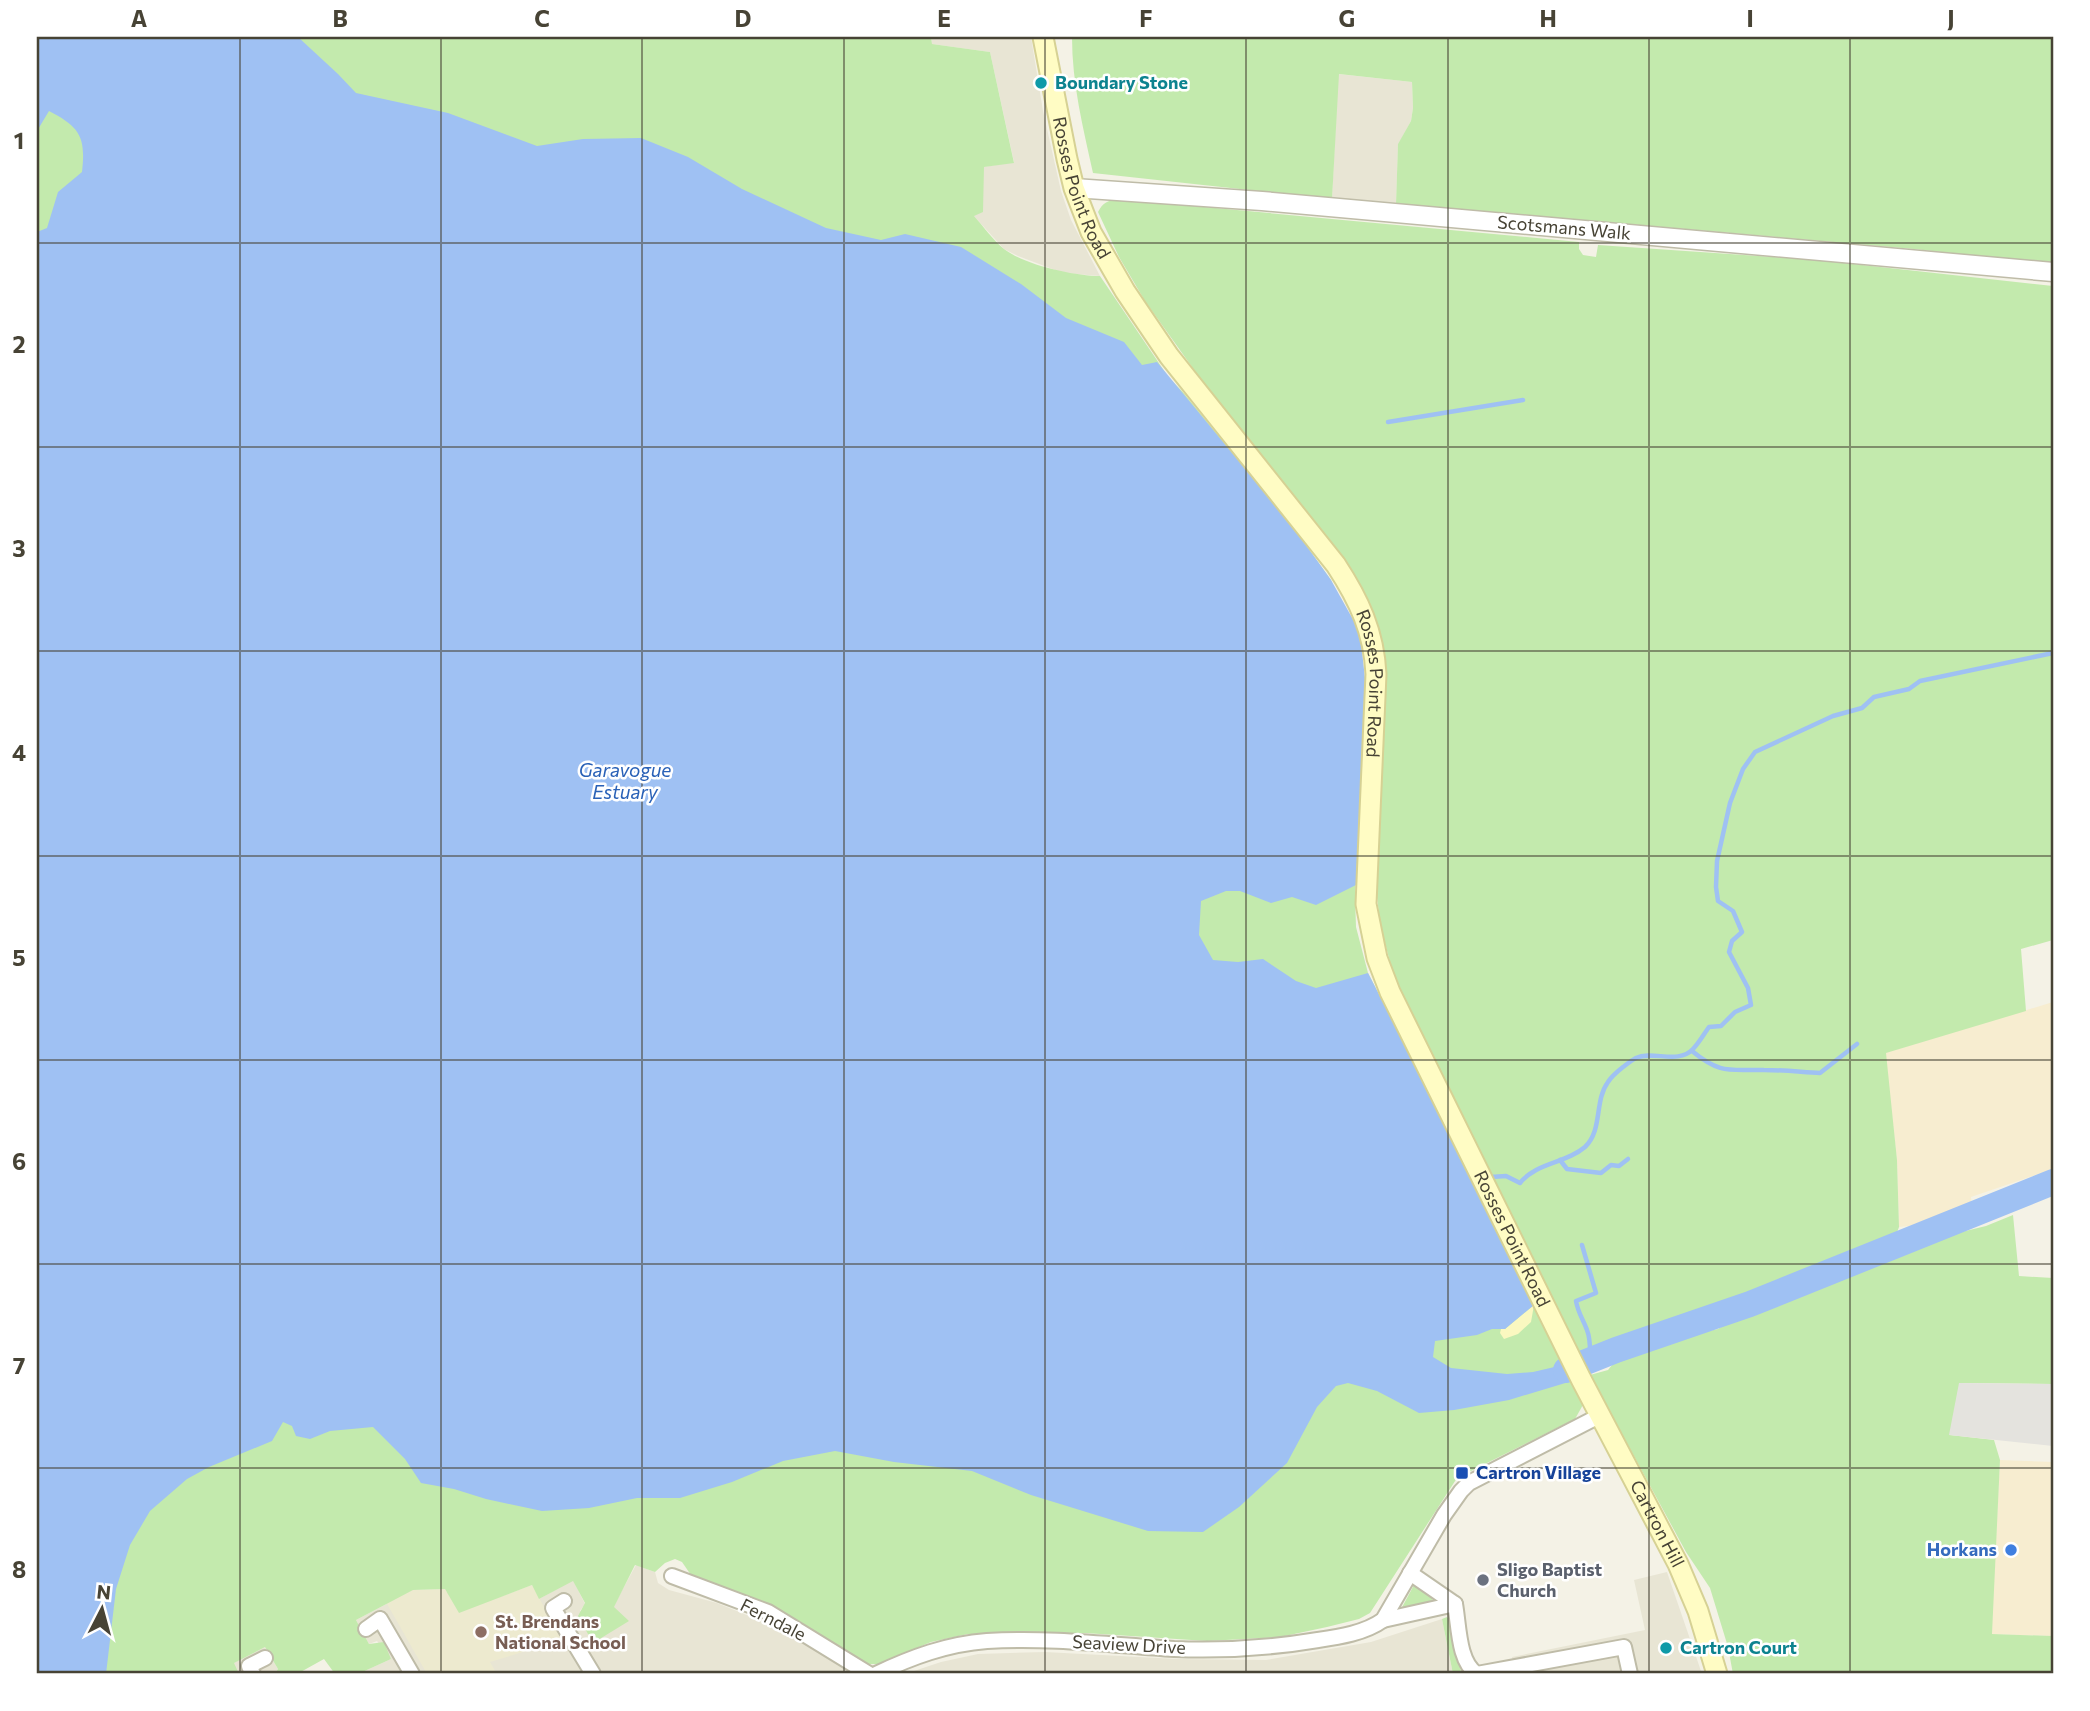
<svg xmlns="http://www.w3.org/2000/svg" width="2090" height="1711" font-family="Commissioner,sans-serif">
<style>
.residential{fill:#e8e5d4}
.commercial{fill:#f7edd0}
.education{fill:#edeacf}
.green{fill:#c3eaad}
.sand{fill:#faf8c0}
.parking{fill:#e4e3de}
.water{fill:#9fc1f3}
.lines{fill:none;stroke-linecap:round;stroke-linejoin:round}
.stream{stroke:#9fc1f3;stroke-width:4.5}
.river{stroke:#9fc1f3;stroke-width:26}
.minor-casing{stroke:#bfbca8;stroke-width:18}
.tertiary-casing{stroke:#bfbca8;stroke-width:21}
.secondary-casing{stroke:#d6d194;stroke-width:23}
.minor{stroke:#fff;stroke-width:14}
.tertiary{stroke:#fff;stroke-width:18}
.secondary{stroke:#fffcc4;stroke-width:19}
.grid{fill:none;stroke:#474335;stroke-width:2;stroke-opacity:0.55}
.culture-dot{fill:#0f9aa8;stroke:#fff;stroke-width:2.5}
.transit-dot{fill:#1a4fb4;stroke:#fff;stroke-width:2.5}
.shop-dot{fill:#3f7fe0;stroke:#fff;stroke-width:2.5}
.worship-dot{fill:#6b7280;stroke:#fff;stroke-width:2.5}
.education-dot{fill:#8d6e63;stroke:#fff;stroke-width:2.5}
.labels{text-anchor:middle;stroke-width:5;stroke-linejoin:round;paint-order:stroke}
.culture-label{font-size:18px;font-weight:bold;fill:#0d838f;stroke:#fff;text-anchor:start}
.street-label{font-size:18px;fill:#474335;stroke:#fff}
.transit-label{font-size:18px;font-weight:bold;fill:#164399;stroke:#fff;text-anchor:start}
.shop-label{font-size:18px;font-weight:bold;fill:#366cbe;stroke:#fff;text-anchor:end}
.worship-label{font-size:18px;font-weight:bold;fill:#5b616d;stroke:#fff;text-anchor:start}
.education-label{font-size:18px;font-weight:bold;fill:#785e54;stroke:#fff;text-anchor:start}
.water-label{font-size:19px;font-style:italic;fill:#2961b7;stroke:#fff}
.neatline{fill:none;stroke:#474335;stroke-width:2.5}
.grid-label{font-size:23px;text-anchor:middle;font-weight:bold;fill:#474335}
</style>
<rect width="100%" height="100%" fill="#f4f2e6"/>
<!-- residential -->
<g class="residential">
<polygon points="931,37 1031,37 1043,111 1061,191 1071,220 1100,276 1063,273 1018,256 1004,249 973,215 983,211 983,167 1014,162 990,52 932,44"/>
<polygon points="1338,74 1412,82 1413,108 1411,121 1398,145 1396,204 1332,199"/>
<polygon points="636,1565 655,1572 658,1583 669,1590 717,1603 754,1618 803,1642 852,1674 358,1674 391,1659 377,1641 369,1644 356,1620 413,1590 539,1599 573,1580 585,1604 580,1611 628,1621 613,1607"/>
<polygon points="1667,1572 1702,1674 1515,1674 1512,1657 1645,1630 1634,1580"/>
<polygon points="1442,1619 1453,1674 905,1674 941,1662 978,1654 1045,1652 1177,1659 1266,1660 1371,1642"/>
<polygon points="265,1647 278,1669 275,1674 239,1674 233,1663"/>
</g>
<!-- commercial -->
<g class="commercial">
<polygon points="2053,1002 2053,1169 1971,1197 1972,1207 1927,1224 1899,1227 1897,1160 1885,1053"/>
<polygon points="2000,1460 2053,1462 2053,1636 1991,1634"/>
</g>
<!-- education -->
<polygon class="education" points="532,1585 562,1640 490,1662 497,1674 427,1674 386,1602 413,1590 445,1589 459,1612"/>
<!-- green -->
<g class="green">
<path d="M37,37H931L932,44L990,52L1014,163L984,167L983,212L974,216C983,226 993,240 1004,249C1025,265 1074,276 1100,276L1169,378L1182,391L1290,523L1331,580L1365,679L1355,897L1356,927L1368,973L1509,1248L1563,1365L1584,1403L1575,1419L1457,1478L1370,1613L1359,1619L1327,1627L1280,1637L1207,1641L1085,1633L968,1634L931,1642L878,1664H866L836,1646L693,1578L682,1562L675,1559L665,1563L655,1572L635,1565L614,1607L629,1621L593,1643L578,1616L585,1603L573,1581L539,1599L532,1585L459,1613L445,1589L413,1590L356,1620L369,1644L384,1642L391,1659L358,1674H335L324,1659L297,1674H275L278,1669L265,1647L234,1663L239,1674H37Z"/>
<path d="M1072,37H2053V264L1914,249L1396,204L1398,144L1411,121L1413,108L1412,82L1339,74L1332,199L1093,173C1083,127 1072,84 1072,37Z"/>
<path d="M1118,199L1579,242V249L1583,255L1596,257L1598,245L1817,260L2053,286V940L2021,949L2026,1011L1886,1053L1897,1160L1899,1227L1895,1238L1745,1304L1638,1334L1630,1340L1581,1360L1395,981L1380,924L1377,896L1378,628L1145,301L1119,257L1098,212C1103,202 1108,201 1118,199Z"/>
<polygon points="2013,1215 2019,1276 2053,1278 2053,1384 1960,1383 1950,1435 1994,1440 2000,1460 1992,1634 2053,1636 2053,1674 1733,1674 1728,1647 1710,1588 1686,1552 1590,1375 1608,1370 1617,1359 1690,1335 1718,1329 1738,1316 1792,1296 1912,1244 1986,1226"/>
<polygon points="1414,1585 1432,1596 1433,1599 1428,1603 1400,1611"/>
<polygon points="1447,1617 1452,1622 1461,1672 1464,1674 1453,1674 1442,1619"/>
</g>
<!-- sand -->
<polygon class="sand" points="1534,1305 1531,1322 1518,1334 1504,1339 1500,1333 1501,1329 1505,1329"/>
<!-- parking -->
<polygon class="parking" points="1959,1383 2053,1384 2053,1446 1949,1435"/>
<!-- water -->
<path class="water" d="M37,37H298L338,74L356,93L448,113L537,146L583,139L641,138L688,157L742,189L826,228L881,240L905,234L961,247L1021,284L1066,318L1124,342L1142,365L1157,362L1290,523L1331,580L1360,632L1365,679L1356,885L1316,905L1292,897L1271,903L1240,891H1226L1201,901L1199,935L1213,960L1238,962L1263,959L1296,981L1316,988L1368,973L1509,1248L1534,1305L1505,1329H1492L1477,1335L1435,1341L1433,1357L1451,1368L1507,1374L1533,1372L1563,1365L1572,1381L1509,1400L1454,1410L1419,1413L1377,1391L1348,1383L1336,1386L1317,1407L1287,1463L1239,1507L1203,1532L1148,1531L1031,1495L972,1471L894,1462L835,1451L783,1461L732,1482L680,1498H637L589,1508L542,1511L486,1499L454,1489L421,1483L405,1459L373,1427L330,1431L310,1439L296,1436L292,1426L283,1422L272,1441L209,1467L187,1479L150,1511L130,1545L116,1589L106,1674H37V232L47,228L58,192L82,172C86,137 80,127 49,111L37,131Z"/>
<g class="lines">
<!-- stream -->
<g class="stream">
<polyline points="1388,422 1523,400"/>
<path d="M1692,1051C1721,1075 1730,1069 1764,1070C1783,1070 1801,1072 1820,1073L1857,1044"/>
<polyline points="1560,1160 1567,1169 1601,1173 1611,1165 1619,1166 1628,1159"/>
<path d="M1491,1177L1506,1176L1520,1183C1537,1162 1565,1164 1585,1147C1603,1130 1594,1101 1608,1082C1611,1077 1618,1071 1623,1067C1627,1064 1632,1060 1636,1058C1653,1050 1678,1065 1693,1049C1699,1043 1704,1034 1709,1027L1721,1026L1735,1012L1751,1005L1748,988L1729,952L1732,941L1742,932L1733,911L1718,901L1716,887L1717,861L1730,803L1743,769L1755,752L1833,716L1862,708L1874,697L1909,689L1920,681L2053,653"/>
<path d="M1582,1245L1596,1293L1576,1301C1578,1313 1583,1319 1587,1330C1591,1340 1590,1350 1590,1361"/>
</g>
<!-- river -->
<polyline class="river" points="1566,1370 1616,1350 1750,1304 2053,1182"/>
<!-- minor casing -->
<g class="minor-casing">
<g id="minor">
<path d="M1410,1573L1455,1604C1459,1625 1458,1662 1477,1674L1624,1647L1630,1674"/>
<polyline points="672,1576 768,1612 869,1674"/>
<polyline points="564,1601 553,1608 593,1674"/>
<polyline points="1383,1620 1455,1604"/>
<polyline points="366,1629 380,1619 412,1674"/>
<polyline points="253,1674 249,1666 265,1658"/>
<path d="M876,1674C912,1657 947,1644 987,1641C1049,1637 1112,1645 1174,1649C1222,1651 1270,1648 1318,1640C1339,1637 1365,1633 1383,1620L1444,1515L1461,1491L1469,1483L1601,1415"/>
</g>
</g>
<!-- tertiary casing -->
<g class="tertiary-casing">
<polyline id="tertiary" points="1074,188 1262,201 2053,272"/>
</g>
<!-- secondary casing -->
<g class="secondary-casing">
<g id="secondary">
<path id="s1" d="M1043,37L1067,159L1074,188L1091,232L1125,291L1169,356L1336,565C1359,600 1374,632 1376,674L1366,904L1377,958L1390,992L1581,1379L1678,1564L1698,1611L1717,1674"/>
</g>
</g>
<!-- minor -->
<use href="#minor" class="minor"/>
<!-- tertiary -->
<use href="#tertiary" class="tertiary"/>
<!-- secondary -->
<use href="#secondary" class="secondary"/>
</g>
<!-- grid -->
<path class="grid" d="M240,37V1674M441,37V1674M642,37V1674M844,37V1674M1045,37V1674M1246,37V1674M1448,37V1674M1649,37V1674M1850,37V1674M37,243H2053M37,447H2053M37,651H2053M37,856H2053M37,1060H2053M37,1264H2053M37,1468H2053"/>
<!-- markers -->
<g class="culture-dot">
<circle cx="1041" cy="83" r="7"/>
<circle cx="1666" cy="1648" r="7"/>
</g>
<rect class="transit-dot" x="1455" y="1466" width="14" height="14" rx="3.5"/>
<circle class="shop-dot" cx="2011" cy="1550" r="7"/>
<circle class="worship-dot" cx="1483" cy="1580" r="7"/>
<circle class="education-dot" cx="481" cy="1632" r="7"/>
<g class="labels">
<!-- culture labels -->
<g class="culture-label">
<text x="1055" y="89">Boundary Stone</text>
<text x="1680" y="1654">Cartron Court</text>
</g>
<!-- street labels -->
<g class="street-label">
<text dy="6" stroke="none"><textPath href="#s1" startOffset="156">Rosses Point Road</textPath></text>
<text transform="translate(1564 228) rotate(5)" y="6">Scotsmans Walk</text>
<text dy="6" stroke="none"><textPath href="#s1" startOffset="742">Rosses Point Road</textPath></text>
<text dy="6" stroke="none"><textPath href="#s1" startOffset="1330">Rosses Point Road</textPath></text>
<text dy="6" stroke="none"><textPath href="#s1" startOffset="1650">Cartron Hill</textPath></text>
<text transform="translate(773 1620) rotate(27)" y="6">Ferndale</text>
<text transform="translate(1129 1645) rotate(3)" y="6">Seaview Drive</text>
</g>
<!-- transit labels -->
<g class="transit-label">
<text x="1476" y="1479">Cartron Village</text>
</g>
<!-- shop labels -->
<g class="shop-label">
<text x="1997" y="1556">Horkans</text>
</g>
<!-- worship labels -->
<g class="worship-label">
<text x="1497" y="1576">Sligo Baptist<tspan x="1497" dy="21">Church</tspan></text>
</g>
<!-- education labels -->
<g class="education-label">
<text x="495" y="1628">St. Brendans<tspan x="495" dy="21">National School</tspan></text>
</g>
<!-- water labels -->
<g class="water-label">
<text x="625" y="777">Garavogue<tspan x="625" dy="22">Estuary</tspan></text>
</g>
</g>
<!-- border -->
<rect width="2090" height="1711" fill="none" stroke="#ffffff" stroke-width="77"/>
<!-- north arrow -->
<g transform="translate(102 1609) rotate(6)" stroke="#ffffff" stroke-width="5" paint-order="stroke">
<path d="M0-5L12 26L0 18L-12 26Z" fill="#474335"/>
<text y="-10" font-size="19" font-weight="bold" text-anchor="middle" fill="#474335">N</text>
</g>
<rect x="38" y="38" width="2014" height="1634" class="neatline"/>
<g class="grid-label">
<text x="139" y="27">A</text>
<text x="340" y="27">B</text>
<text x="542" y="27">C</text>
<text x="743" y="27">D</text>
<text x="944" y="27">E</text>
<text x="1146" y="27">F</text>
<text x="1347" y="27">G</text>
<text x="1548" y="27">H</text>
<text x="1750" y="27">I</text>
<text x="1951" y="27">J</text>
<text x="19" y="149">1</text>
<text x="19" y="353">2</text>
<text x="19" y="557">3</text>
<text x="19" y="761">4</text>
<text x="19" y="966">5</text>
<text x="19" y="1170">6</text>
<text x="19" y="1374">7</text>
<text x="19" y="1578">8</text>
</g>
</svg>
